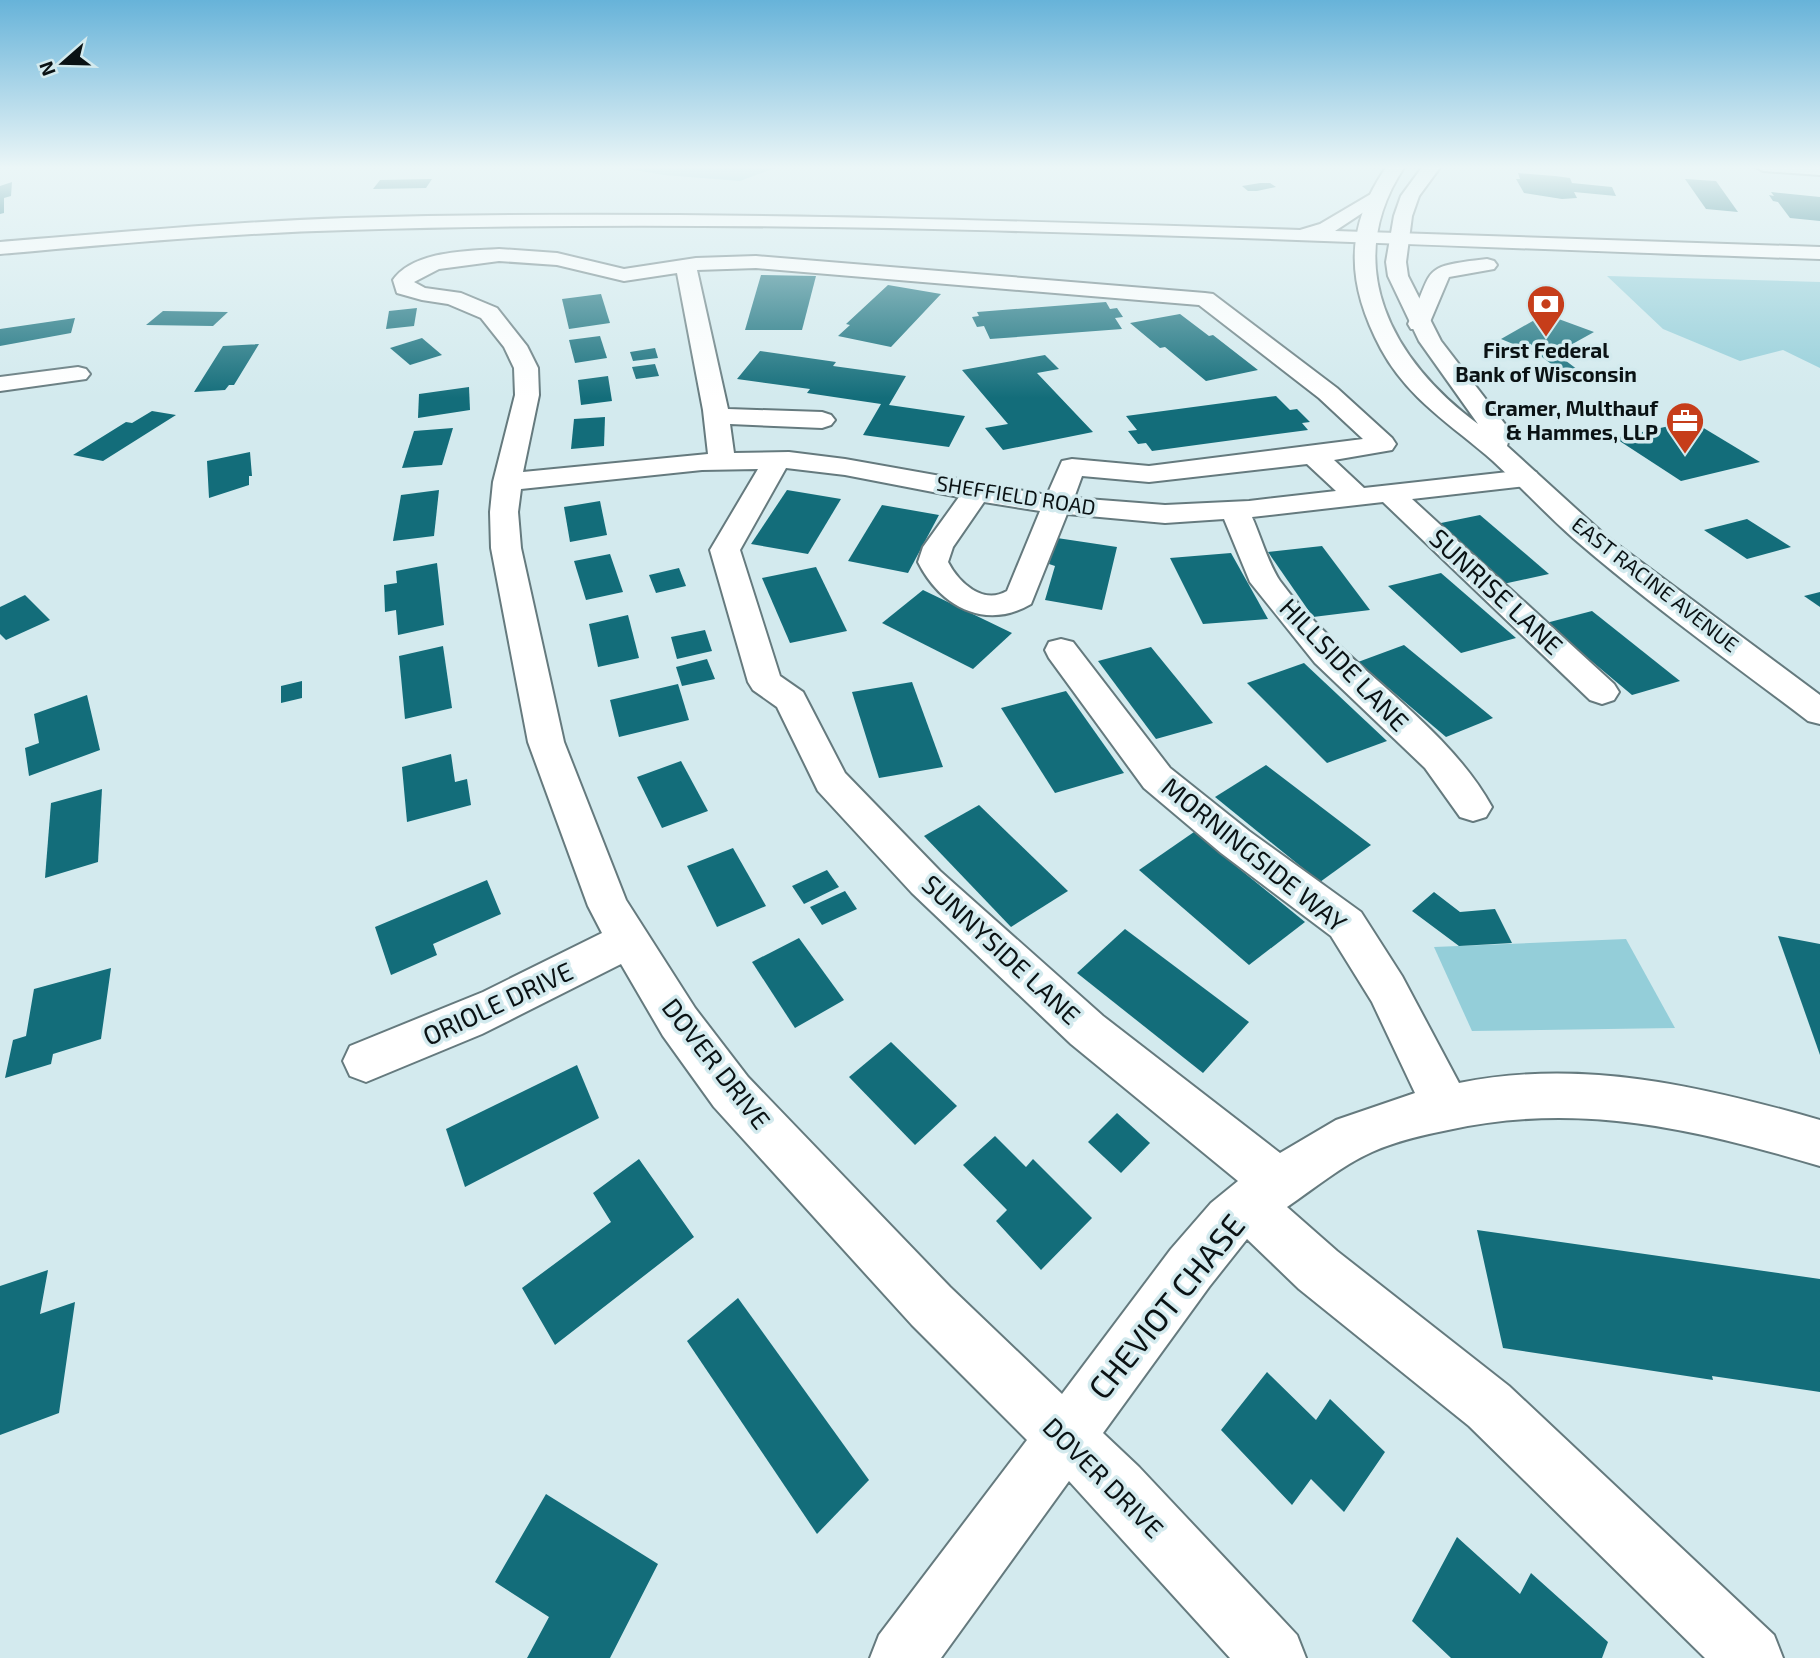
<svg xmlns="http://www.w3.org/2000/svg" width="1820" height="1658" font-family="'Exo 2',sans-serif">
<style>
.green{fill:#94ced9}
.building{fill:#136d7a}
.lines{fill:none;stroke-linecap:round;stroke-linejoin:round}
.street-casing{stroke:#657a7e;stroke-width:4}
.secondary-casing{stroke:#657a7e;stroke-width:4}
.primary-casing{stroke:#657a7e;stroke-width:4}
.street{fill:#fff;fill-rule:evenodd}
.secondary{fill:#fff;fill-rule:evenodd}
.primary{fill:#fff;fill-rule:evenodd}
.labels{text-anchor:middle;stroke-width:7;stroke-linejoin:round;paint-order:stroke}
.far-poi-label{font-size:21px;font-weight:bold;fill:#0a1214;stroke:#d3eaee}
.far-street-label{font-size:21px;fill:#0a1214;stroke:#d3eaee}
.street-label{font-size:26px;fill:#0a1214;stroke:#d3eaee}
.near-street-label{font-size:32px;fill:#0a1214;stroke:#d3eaee}
</style>
<rect width="100%" height="100%" fill="#d3eaee"/>
<!-- green -->
<g class="green">
<polygon points="611,166 780,166 740,181 664,175"/>
<polygon points="1607,276 1820,282 1820,368 1783,350 1740,361 1663,329"/>
<polygon points="1626,939 1675,1028 1472,1031 1434,947"/>
</g>
<!-- building -->
<g class="building">
<polygon points="1518,173 1555,176 1570,178 1572,183 1612,187 1616,196 1574,192 1577,198 1562,199 1524,193 1516,179 1520,179"/>
<polygon points="432,179 426,188 373,189 380,180"/>
<polygon points="1685,179 1716,181 1738,212 1706,209"/>
<polygon points="12,182 11,196 4,198 4,213 0,214 0,186"/>
<polygon points="1260,183 1270,183 1276,187 1257,191 1248,191 1242,186"/>
<polygon points="1771,192 1820,197 1820,221 1790,218 1778,202 1773,201 1769,195 1774,196"/>
<polygon points="761,275 816,276 802,330 745,330"/>
<polygon points="888,285 941,294 891,347 838,336 850,325 846,324"/>
<polygon points="601,294 610,323 569,329 562,299"/>
<polygon points="1106,302 1110,309 1117,308 1123,317 1115,318 1122,329 990,339 984,326 977,327 972,317 979,316 977,312"/>
<polygon points="417,308 414,326 386,329 389,311"/>
<polygon points="163,311 228,312 213,326 146,325"/>
<polygon points="1180,314 1209,336 1213,335 1258,370 1206,381 1165,347 1160,348 1130,323"/>
<polygon points="1545,314 1594,332 1567,347 1563,345 1553,351 1578,370 1562,372 1538,354 1501,339"/>
<polygon points="75,318 71,333 0,346 0,329"/>
<polygon points="600,336 607,358 575,363 569,340"/>
<polygon points="422,338 442,355 410,365 390,348"/>
<polygon points="259,344 234,385 229,385 225,390 194,392 223,346"/>
<polygon points="655,348 658,358 633,361 630,352"/>
<polygon points="760,351 836,362 833,366 906,376 889,405 965,416 949,447 863,435 881,404 807,393 810,389 737,379"/>
<polygon points="1045,355 1059,369 1037,373 1093,432 1003,450 985,428 1008,424 962,370"/>
<polygon points="655,364 659,376 636,379 632,367"/>
<polygon points="608,376 612,401 581,405 578,380"/>
<polygon points="469,387 470,410 418,418 419,394"/>
<polygon points="1276,396 1290,410 1297,409 1310,422 1302,423 1308,430 1152,451 1146,443 1138,444 1128,431 1137,430 1126,416"/>
<polygon points="152,411 176,415 103,461 73,455 126,422 132,423"/>
<polygon points="605,417 604,446 571,449 574,419"/>
<polygon points="1692,421 1760,462 1681,481 1615,438"/>
<polygon points="453,428 442,465 402,468 414,431"/>
<polygon points="250,452 252,476 249,476 249,485 209,498 207,461"/>
<polygon points="439,490 434,536 393,541 401,495"/>
<polygon points="787,490 841,499 808,554 751,544"/>
<polygon points="600,501 607,535 570,542 564,507"/>
<polygon points="882,505 939,515 908,573 848,561"/>
<polygon points="1480,515 1549,574 1503,584 1436,524"/>
<polygon points="1747,519 1791,547 1747,559 1704,530"/>
<polygon points="1057,538 1117,547 1102,610 1045,600 1055,566 1049,564"/>
<polygon points="1322,546 1370,610 1313,617 1268,552"/>
<polygon points="1231,553 1268,619 1203,624 1170,558"/>
<polygon points="610,554 623,592 586,600 574,561"/>
<polygon points="437,563 444,625 398,635 396,610 385,612 384,585 397,583 396,571"/>
<polygon points="816,567 847,631 790,643 762,578"/>
<polygon points="679,568 686,586 656,593 649,575"/>
<polygon points="1441,573 1516,638 1461,653 1388,586"/>
<polygon points="923,590 1012,633 973,669 882,623"/>
<polygon points="1820,592 1820,607 1804,596"/>
<polygon points="25,595 50,620 6,640 0,634 0,607"/>
<polygon points="1592,611 1680,681 1632,695 1546,623"/>
<polygon points="628,615 639,658 598,667 589,624"/>
<polygon points="705,630 712,651 677,659 671,637"/>
<polygon points="1404,645 1493,718 1446,737 1358,662"/>
<polygon points="443,646 452,708 405,719 399,656"/>
<polygon points="1151,647 1213,723 1156,739 1098,661"/>
<polygon points="707,659 715,679 682,686 676,667"/>
<polygon points="1304,663 1387,741 1327,763 1247,683"/>
<polygon points="302,681 302,698 281,703 281,686"/>
<polygon points="912,682 943,767 879,778 852,692"/>
<polygon points="678,684 689,720 619,737 610,700"/>
<polygon points="1066,691 1124,773 1055,793 1001,708"/>
<polygon points="87,695 100,750 29,776 25,748 39,743 34,714"/>
<polygon points="451,754 455,782 467,779 471,805 407,822 402,767"/>
<polygon points="681,761 708,811 662,828 637,777"/>
<polygon points="1266,765 1371,845 1320,882 1215,797"/>
<polygon points="102,789 98,862 45,878 51,803"/>
<polygon points="979,805 1068,891 1011,927 924,836"/>
<polygon points="1194,832 1305,922 1249,965 1139,870"/>
<polygon points="733,848 766,906 717,927 687,866"/>
<polygon points="827,870 839,887 804,904 792,886"/>
<polygon points="487,880 501,914 433,944 437,955 391,975 375,927"/>
<polygon points="845,891 857,909 822,925 810,907"/>
<polygon points="1434,892 1460,912 1495,909 1512,943 1459,946 1412,911"/>
<polygon points="1125,929 1249,1022 1203,1073 1077,973"/>
<polygon points="1778,936 1820,944 1820,1055"/>
<polygon points="799,938 844,1000 795,1028 752,962"/>
<polygon points="111,968 101,1039 53,1054 51,1064 5,1078 13,1040 26,1036 34,989"/>
<polygon points="891,1042 957,1106 915,1145 849,1077"/>
<polygon points="577,1065 599,1118 465,1187 446,1129"/>
<polygon points="1117,1113 1150,1143 1121,1173 1088,1142"/>
<polygon points="995,1136 1026,1167 1033,1159 1092,1218 1041,1270 996,1221 1007,1210 963,1165"/>
<polygon points="639,1159 694,1237 555,1345 522,1288 611,1222 593,1193"/>
<polygon points="1477,1230 1820,1279 1820,1392 1712,1376 1713,1380 1503,1348"/>
<polygon points="48,1270 40,1314 75,1302 59,1413 0,1435 0,1286"/>
<polygon points="738,1298 869,1480 817,1534 687,1341"/>
<polygon points="1267,1372 1316,1420 1330,1399 1385,1452 1344,1512 1311,1479 1292,1505 1221,1430"/>
<polygon points="546,1494 658,1564 610,1658 527,1658 549,1617 495,1582"/>
<polygon points="1457,1537 1520,1594 1531,1573 1608,1642 1602,1658 1451,1658 1412,1621"/>
</g>
<g class="lines">
<!-- street casing -->
<g class="street-casing">
<g id="street">
<polygon points="1754,166 1820,166 1820,175 1763,171"/>
<path d="M499,249L557,253L624,269L696,258L756,256L1205,293L1213,294L1337,388L1392,438L1396,444L1392,450L1334,460L1364,488L1526,470L1536,472L1540,478L1536,484L1526,486L1412,499L1614,684L1619,692L1614,700L1602,704L1590,700L1383,502L1252,517C1261,537 1268,563 1280,581C1340,663 1444,720 1492,807L1486,817L1473,821L1460,817L1425,768L1315,663L1250,582L1224,519L1165,523L1067,514L1031,604C985,631 940,606 918,562L923,547L959,497L845,475L786,468L740,550L780,676L803,692L845,773L940,871L1103,1016L1280,1153L1336,1120L1415,1093L1372,1002L1331,936L1221,853L1144,788L1049,658L1045,650L1049,642L1061,639L1073,642L1170,768L1249,831L1361,912L1402,976L1459,1083C1582,1058 1701,1086 1820,1120V1166C1695,1129 1579,1101 1448,1130C1423,1135 1396,1141 1372,1152C1341,1166 1315,1188 1287,1207L1337,1251L1509,1386L1774,1635L1783,1658H1705L1469,1426L1299,1289L1247,1239L1209,1287L1103,1433L1139,1467L1297,1635L1306,1658H1230L1069,1481L941,1658H870L879,1635L1027,1440L912,1325L714,1107L663,1036L621,964L482,1034L366,1082L350,1076L343,1061L350,1046L483,992L602,933L588,906L528,742L491,548L490,512L493,482L515,395L514,368L504,347L481,318L448,304L422,300L397,293L393,280C413,251 467,251 499,249ZM499,261L557,265L624,281L677,273L703,410L708,454L523,472L539,395L538,368L527,346L497,308L461,293L425,288L414,282L439,269ZM756,268L1199,305L1319,398L1363,439L1149,466L1072,459L1062,461L1047,495L845,459L789,452L734,453L730,424L822,428L831,425L835,420L831,415L822,412L728,409L697,270ZM1307,464L1336,491L1249,501L1165,505L1074,498L1082,476L1149,482ZM758,469L710,550L748,682L753,690L777,707L818,791L912,893L1071,1044L1238,1181L1211,1203L1171,1249L1062,1394L950,1287L748,1077L695,1008L626,900L564,742L521,548L518,512L521,489L702,470ZM984,502L1040,511L1007,591C983,605 959,583 948,562L953,547Z"/>
<polygon points="78,367 86,369 90,374 86,379 0,391 0,377"/>
</g>
</g>
<!-- secondary casing -->
<g class="secondary-casing">
<path id="secondary" d="M1387,166H1405C1339,264 1392,361 1478,424L1419,341L1388,276L1386,262L1394,216L1401,196L1423,166H1441L1419,196L1412,216L1406,262L1408,276L1441,341L1511,432L1507,446L1606,536L1820,695V724L1808,721C1729,661 1648,603 1573,538C1545,513 1520,486 1493,461C1452,425 1408,399 1381,349C1346,283 1344,228 1387,166Z"/>
</g>
<!-- primary casing -->
<g class="primary-casing">
<g id="primary">
<path d="M1376,191L1385,196L1382,200L1335,231L1820,247V259C1330,243 838,215 347,230C231,233 115,244 0,254V242C115,233 230,222 346,218C664,209 982,220 1300,230L1320,224Z"/>
<path d="M1487,259L1494,261L1497,265L1494,269L1449,277L1427,329H1411L1408,324C1436,268 1417,267 1487,259Z"/>
</g>
</g>
<!-- street -->
<use href="#street" class="street"/>
<!-- secondary -->
<use href="#secondary" class="secondary"/>
<!-- primary -->
<use href="#primary" class="primary"/>
</g>
<!-- sky -->
<linearGradient id="sky" x2="0" y2="1"><stop stop-color="#67b3d9"/><stop offset="0.42" stop-color="#ebf6f7"/><stop offset="1" stop-color="#ebf6f7" stop-opacity="0"/></linearGradient>
<rect width="1820" height="398" fill="url(#sky)"/>
<!-- icons -->
<defs>
<g id="bank-pin" transform="scale(2.0125)"><path d="M0 17L-7.5 6A9.5 9.5 0 1 1 7.5 6Z" fill="#c63d1a" stroke="#d3eaee"/><path d="M-6-4H6V4H-6ZM0-2.3a2.3 2.3 0 1 0 0 4.6a2.3 2.3 0 1 0 0-4.6Z" fill="#fff"/></g>
<g id="office-pin" transform="scale(2.0125)"><path d="M0 17L-7.5 6A9.5 9.5 0 1 1 7.5 6Z" fill="#c63d1a" stroke="#d3eaee"/><path d="M-6-3h4V-5.5h4V-3h4V5H-6ZM-1-4.5V-3h2v-1.5ZM-6 0V1H6V0Z" fill="#fff"/></g>
</defs>
<g fill-rule="evenodd">
<use href="#bank-pin" x="1546" y="304"/>
<use href="#office-pin" x="1685" y="421"/>
</g>
<g class="labels">
<!-- far-poi labels -->
<g class="far-poi-label">
<text x="1546" y="358">First Federal<tspan x="1546" dy="24">Bank of Wisconsin</tspan></text>
<text x="1658" y="416" text-anchor="end">Cramer, Multhauf<tspan x="1658" dy="24">&amp; Hammes, LLP</tspan></text>
</g>
<!-- far-street labels -->
<g class="far-street-label">
<text transform="translate(1016 496) rotate(9)" y="7">SHEFFIELD ROAD</text>
<text transform="translate(1655 585) rotate(38)" y="7">EAST RACINE AVENUE</text>
</g>
<!-- street labels -->
<g class="street-label">
<text transform="translate(1496 592) rotate(43)" y="9">SUNRISE LANE</text>
<text transform="translate(1344 665) rotate(46)" y="9">HILLSIDE LANE</text>
<text transform="translate(1254 855) rotate(39)" y="9">MORNINGSIDE WAY</text>
<text transform="translate(1001 950) rotate(43)" y="9">SUNNYSIDE LANE</text>
<text transform="translate(498 1004) rotate(-25)" y="9">ORIOLE DRIVE</text>
<text transform="translate(716 1064) rotate(52)" y="9">DOVER DRIVE</text>
<text transform="translate(1103 1478) rotate(45)" y="9">DOVER DRIVE</text>
</g>
<!-- near-street labels -->
<g class="near-street-label">
<text transform="translate(1167 1307) rotate(-51)" y="11">CHEVIOT CHASE</text>
</g>
</g>
<!-- north arrow -->
<g transform="translate(63 63) rotate(250)" stroke="#d3eaee" stroke-width="5" paint-order="stroke">
<path d="M0-5L12 26L0 18L-12 26Z" fill="#0a1214"/>
<text y="-10" font-size="19" font-weight="bold" text-anchor="middle" fill="#0a1214">N</text>
</g>
</svg>
